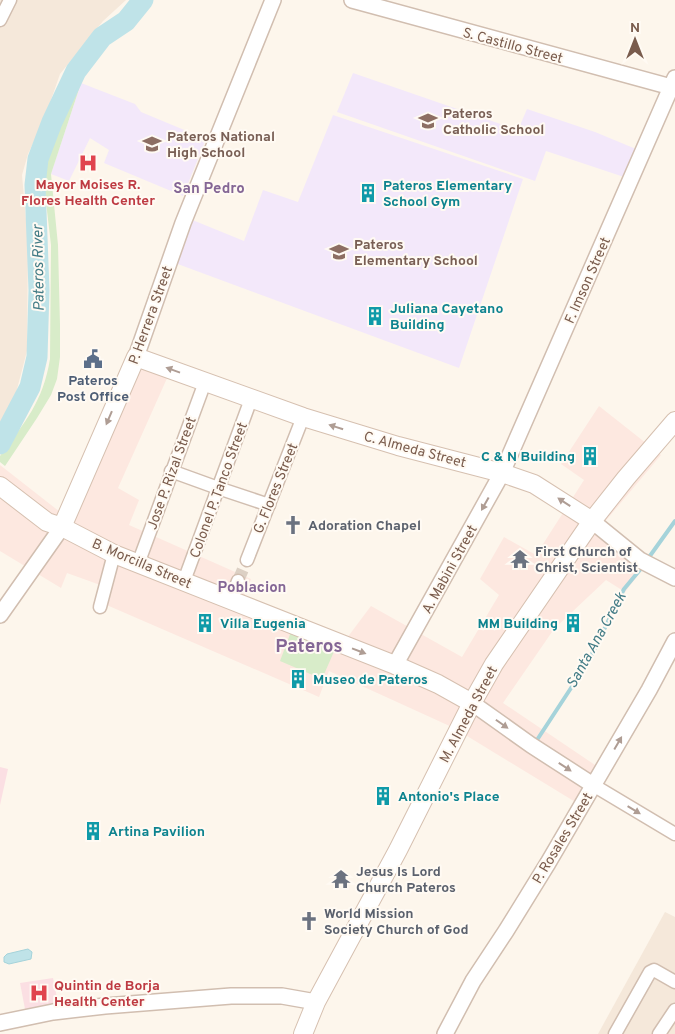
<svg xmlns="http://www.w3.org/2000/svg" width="675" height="1034" font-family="Overpass,sans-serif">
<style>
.residential{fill:#f5e8da}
.commercial{fill:#fde8e0}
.education{fill:#f3e8fa}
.medical{fill:#fbdfe3}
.green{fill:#d8ecc9}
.water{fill:#bfe3e8;stroke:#a5d3da}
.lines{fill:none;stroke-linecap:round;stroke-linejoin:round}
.stream{stroke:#a5d3da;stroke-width:4}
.river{stroke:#bfe3e8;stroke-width:21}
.minor-tunnel{stroke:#dcd0c4;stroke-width:12;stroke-dasharray:12 6;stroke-linecap:butt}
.minor-casing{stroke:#d1beb0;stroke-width:15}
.tertiary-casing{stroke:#d1beb0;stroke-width:18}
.secondary-casing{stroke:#d6c0b0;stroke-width:20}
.minor{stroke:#fff;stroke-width:12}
.tertiary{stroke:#fff;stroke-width:15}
.secondary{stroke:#fff;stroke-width:18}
.oneway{fill:#af9d94}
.labels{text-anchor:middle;stroke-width:4;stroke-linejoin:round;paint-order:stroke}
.street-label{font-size:14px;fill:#7a5c4d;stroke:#fffaf3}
.education-label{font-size:14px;font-weight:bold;fill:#785e54;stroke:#fffaf3;text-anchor:start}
.health-label{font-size:14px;font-weight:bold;fill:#be3a42;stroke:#fffaf3}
.culture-label{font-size:14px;font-weight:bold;fill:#0d838f;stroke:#fffaf3;text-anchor:start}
.service-label{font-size:14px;font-weight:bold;fill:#4e5e75;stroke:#fffaf3}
.worship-label{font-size:14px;font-weight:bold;fill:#5b616d;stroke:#fffaf3;text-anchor:start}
.neighbourhood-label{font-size:15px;font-weight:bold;fill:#846695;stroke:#fffaf3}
.water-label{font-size:15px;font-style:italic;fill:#437c86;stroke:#fffaf3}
.district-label{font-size:19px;font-weight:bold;fill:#846695;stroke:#fffaf3}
</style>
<rect width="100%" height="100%" fill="#fdf6ec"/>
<!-- residential -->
<g class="residential">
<polygon points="0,0 126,0 103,21 60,74 44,120 28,154 22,175 28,242 27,351 16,393 0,423"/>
<polygon points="665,912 675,917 675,1034 598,1034"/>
</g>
<!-- commercial -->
<polygon class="commercial" points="140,367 168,376 118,488 139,500 129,525 251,579 244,597 347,638 371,606 462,657 499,595 480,579 504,537 536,555 584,480 561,464 599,406 661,455 603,524 649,561 625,592 606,580 554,629 503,703 598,767 577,803 454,728 329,671 319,697 102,603 103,586 67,573 61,588 0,551 0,465 69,519"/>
<!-- education -->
<g class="education">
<polygon points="353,73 518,130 527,109 595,132 636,149 624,177 546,151 535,181 337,112"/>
<polygon points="81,83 135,104 141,112 206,139 183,196 104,163 109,150 90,138 69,181 51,174"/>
<polygon points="333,115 523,179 459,368 175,263 190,219 244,241 263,190 298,202"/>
</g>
<!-- medical -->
<g class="medical">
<polygon points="0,767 8,769 0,805"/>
<polygon points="53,978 58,1003 25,1009 20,983"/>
</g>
<!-- green -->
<g class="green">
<path d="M75,81L81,83L51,174L58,245L60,325V357L57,379L51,395L37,418L5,466L0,462V456C25,422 43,402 50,359L51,245L42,168Z"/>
<polygon points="292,629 336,647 322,679 280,661"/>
</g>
<!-- water -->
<polygon class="water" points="28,949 32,952 31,959 9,964 4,962 4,957 7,954"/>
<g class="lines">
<!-- stream -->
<g class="stream">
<polyline points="647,560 675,521"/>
<polyline points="535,743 588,662 624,589 644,565"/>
</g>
<!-- river -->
<polyline class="river" points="0,444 30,387 37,357 39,290 35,185 38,159 52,122 76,71 102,37 126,21 143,0"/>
<!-- minor-tunnel -->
<polyline class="minor-tunnel" points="238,581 247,560"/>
<!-- minor casing -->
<g class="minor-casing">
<g id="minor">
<polyline points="0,20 10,0"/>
<polyline points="171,471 218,488 269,505"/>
<polyline points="247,560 303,417"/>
<polyline points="138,564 205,382"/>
<polyline points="184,581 251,399"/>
<polyline points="231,600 238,581"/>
<polyline points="100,607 114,554"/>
<polyline points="593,785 675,834"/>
<polyline points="615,1034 650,972 654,970 675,982"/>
<polyline points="659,1034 675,1010"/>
</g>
</g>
<!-- tertiary casing -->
<g class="tertiary-casing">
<g id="tertiary">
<polyline points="352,0 675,88"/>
<polyline points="136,357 183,223 273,0"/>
<polyline points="592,521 640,560 675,578"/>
<polyline points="0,615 62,527"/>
<polyline points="395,665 502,473 675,78"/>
<polyline points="472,703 531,745 593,785"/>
<polyline points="0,1023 53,1012 105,1006 231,996 282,996 316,1002"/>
<polyline points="445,1034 473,981 506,931 548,863 649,690 675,641"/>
</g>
</g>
<!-- secondary casing -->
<g class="secondary-casing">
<g id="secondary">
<polyline points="0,486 47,522 62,527 114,554 395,665 438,684 472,703"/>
<polyline points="62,527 136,357 303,417 398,446 502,473 534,484 592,521"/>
<polyline points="303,1034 316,1002 398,850 472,703 494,664 592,521 626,478 675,421"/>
</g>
</g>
<!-- minor -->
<use href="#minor" class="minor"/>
<!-- tertiary -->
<use href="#tertiary" class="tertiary"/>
<!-- secondary -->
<use href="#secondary" class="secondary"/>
</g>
<!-- one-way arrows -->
<defs><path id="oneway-solid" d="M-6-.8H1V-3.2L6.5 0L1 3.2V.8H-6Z" transform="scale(1.25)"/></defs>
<g class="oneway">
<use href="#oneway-solid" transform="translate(173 370) rotate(-160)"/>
<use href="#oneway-solid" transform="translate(109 418) rotate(113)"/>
<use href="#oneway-solid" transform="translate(336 427) rotate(-162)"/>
<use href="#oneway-solid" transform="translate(564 502) rotate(-147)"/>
<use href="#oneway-solid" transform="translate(485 504) rotate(119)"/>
<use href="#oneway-solid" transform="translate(359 651) rotate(21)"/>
<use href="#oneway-solid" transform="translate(502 724) rotate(35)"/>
<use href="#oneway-solid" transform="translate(618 743) rotate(-60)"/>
<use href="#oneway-solid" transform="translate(565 767) rotate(33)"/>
<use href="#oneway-solid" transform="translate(634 810) rotate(31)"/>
</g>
<!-- icons -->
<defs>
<g id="school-bare" transform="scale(1.5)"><path d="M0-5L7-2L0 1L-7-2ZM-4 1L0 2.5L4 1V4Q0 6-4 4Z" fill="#8d6e63" stroke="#fffaf3" stroke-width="2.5" paint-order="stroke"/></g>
<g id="hospital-bare" transform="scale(1.5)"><path d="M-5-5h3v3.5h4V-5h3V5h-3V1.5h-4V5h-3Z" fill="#e0444e" stroke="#fffaf3" stroke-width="2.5" paint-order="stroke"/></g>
<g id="building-bare" transform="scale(1.5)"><path d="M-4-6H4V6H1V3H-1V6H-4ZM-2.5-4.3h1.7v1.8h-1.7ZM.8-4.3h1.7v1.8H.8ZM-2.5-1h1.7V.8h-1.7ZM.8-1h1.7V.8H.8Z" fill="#0f9aa8" stroke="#fffaf3" stroke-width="2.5" paint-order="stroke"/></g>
<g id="civic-bare" transform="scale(1.5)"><path d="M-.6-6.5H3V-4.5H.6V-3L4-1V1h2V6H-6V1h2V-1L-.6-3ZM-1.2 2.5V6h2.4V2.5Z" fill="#5c6f8a" stroke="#fffaf3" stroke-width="2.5" paint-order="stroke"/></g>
<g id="church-bare" transform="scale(1.5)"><path d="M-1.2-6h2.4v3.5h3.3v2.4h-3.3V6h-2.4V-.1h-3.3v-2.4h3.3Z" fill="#6b7280" stroke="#fffaf3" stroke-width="2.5" paint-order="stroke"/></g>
<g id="temple-bare" transform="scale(1.5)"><path d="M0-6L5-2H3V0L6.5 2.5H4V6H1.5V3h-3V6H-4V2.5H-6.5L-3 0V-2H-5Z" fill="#6b7280" stroke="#fffaf3" stroke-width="2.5" paint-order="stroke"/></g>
</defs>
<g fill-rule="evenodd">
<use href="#school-bare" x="428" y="121"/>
<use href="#school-bare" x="152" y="144"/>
<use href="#hospital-bare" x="88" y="163"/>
<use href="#building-bare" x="368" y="193"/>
<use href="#school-bare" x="339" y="252"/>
<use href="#building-bare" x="375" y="316"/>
<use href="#civic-bare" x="93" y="359"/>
<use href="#building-bare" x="590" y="456"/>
<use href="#church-bare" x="293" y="525"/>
<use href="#temple-bare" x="520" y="559"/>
<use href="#building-bare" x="205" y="623"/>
<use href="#building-bare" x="573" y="623"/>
<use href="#building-bare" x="298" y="679"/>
<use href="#building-bare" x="383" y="796"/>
<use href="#building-bare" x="93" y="831"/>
<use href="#temple-bare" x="341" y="879"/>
<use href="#church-bare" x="309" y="921"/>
<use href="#hospital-bare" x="39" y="993"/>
</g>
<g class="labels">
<!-- street labels -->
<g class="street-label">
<text transform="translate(513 45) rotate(15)" y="5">S. Castillo Street</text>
<text transform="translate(587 280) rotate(-66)" y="5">F. Imson Street</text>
<text transform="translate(150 315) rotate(-70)" y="5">P. Herrera Street</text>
<text transform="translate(415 449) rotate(15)" y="5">C. Almeda Street</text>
<text transform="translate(171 473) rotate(-70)" y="5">Jose P. Rizal Street</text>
<text transform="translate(275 488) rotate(-68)" y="5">G. Flores Street</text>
<text transform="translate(218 490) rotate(-70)" y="5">Colonel P. Tanco Street</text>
<text transform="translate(142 563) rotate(23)" y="5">B. Morcilla Street</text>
<text transform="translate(449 569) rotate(-61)" y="5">A. Mabini Street</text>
<text transform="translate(468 714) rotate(-62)" y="5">M. Almeda Street</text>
<text transform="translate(562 838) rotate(-59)" y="5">P. Rosales Street</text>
</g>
<!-- education labels -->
<g class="education-label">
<text x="443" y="118">Pateros<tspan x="443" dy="16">Catholic School</tspan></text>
<text x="167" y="141">Pateros National<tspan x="167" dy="16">High School</tspan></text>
<text x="354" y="249">Pateros<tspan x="354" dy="16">Elementary School</tspan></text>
</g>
<!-- health labels -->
<g class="health-label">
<text x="88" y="189">Mayor Moises R.<tspan x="88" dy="16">Flores Health Center</tspan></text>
<text x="54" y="990" text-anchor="start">Quintin de Borja<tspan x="54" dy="16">Health Center</tspan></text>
</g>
<!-- culture labels -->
<g class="culture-label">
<text x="383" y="190">Pateros Elementary<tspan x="383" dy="16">School Gym</tspan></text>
<text x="390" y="313">Juliana Cayetano<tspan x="390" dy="16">Building</tspan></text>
<text x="575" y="461" text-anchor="end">C &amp; N Building</text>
<text x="220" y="628">Villa Eugenia</text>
<text x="558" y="628" text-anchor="end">MM Building</text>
<text x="313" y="684">Museo de Pateros</text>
<text x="398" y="801">Antonio's Place</text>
<text x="108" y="836">Artina Pavilion</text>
</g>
<!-- service labels -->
<g class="service-label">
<text x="93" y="385">Pateros<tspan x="93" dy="16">Post Office</tspan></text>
</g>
<!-- worship labels -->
<g class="worship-label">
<text x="308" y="530">Adoration Chapel</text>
<text x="535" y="556">First Church of<tspan x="535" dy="16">Christ, Scientist</tspan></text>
<text x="356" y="876">Jesus Is Lord<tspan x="356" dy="16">Church Pateros</tspan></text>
<text x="324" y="918">World Mission<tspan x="324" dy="16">Society Church of God</tspan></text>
</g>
<!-- neighbourhood labels -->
<g class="neighbourhood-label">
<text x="209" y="193">San Pedro</text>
<text x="252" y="592">Poblacion</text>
</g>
<!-- water labels -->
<g class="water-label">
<text transform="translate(38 268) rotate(-91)" y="5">Pateros River</text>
<text transform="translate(596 640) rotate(-61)" y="5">Santa Ana Creek</text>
</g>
<!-- district labels -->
<g class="district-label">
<text x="309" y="652">Pateros</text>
</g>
</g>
<!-- north arrow -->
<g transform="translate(635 40)" stroke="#fffaf3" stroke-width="4" paint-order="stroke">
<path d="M0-4L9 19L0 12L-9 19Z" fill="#7a5c4d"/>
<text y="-8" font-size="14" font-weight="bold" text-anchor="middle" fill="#7a5c4d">N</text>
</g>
</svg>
